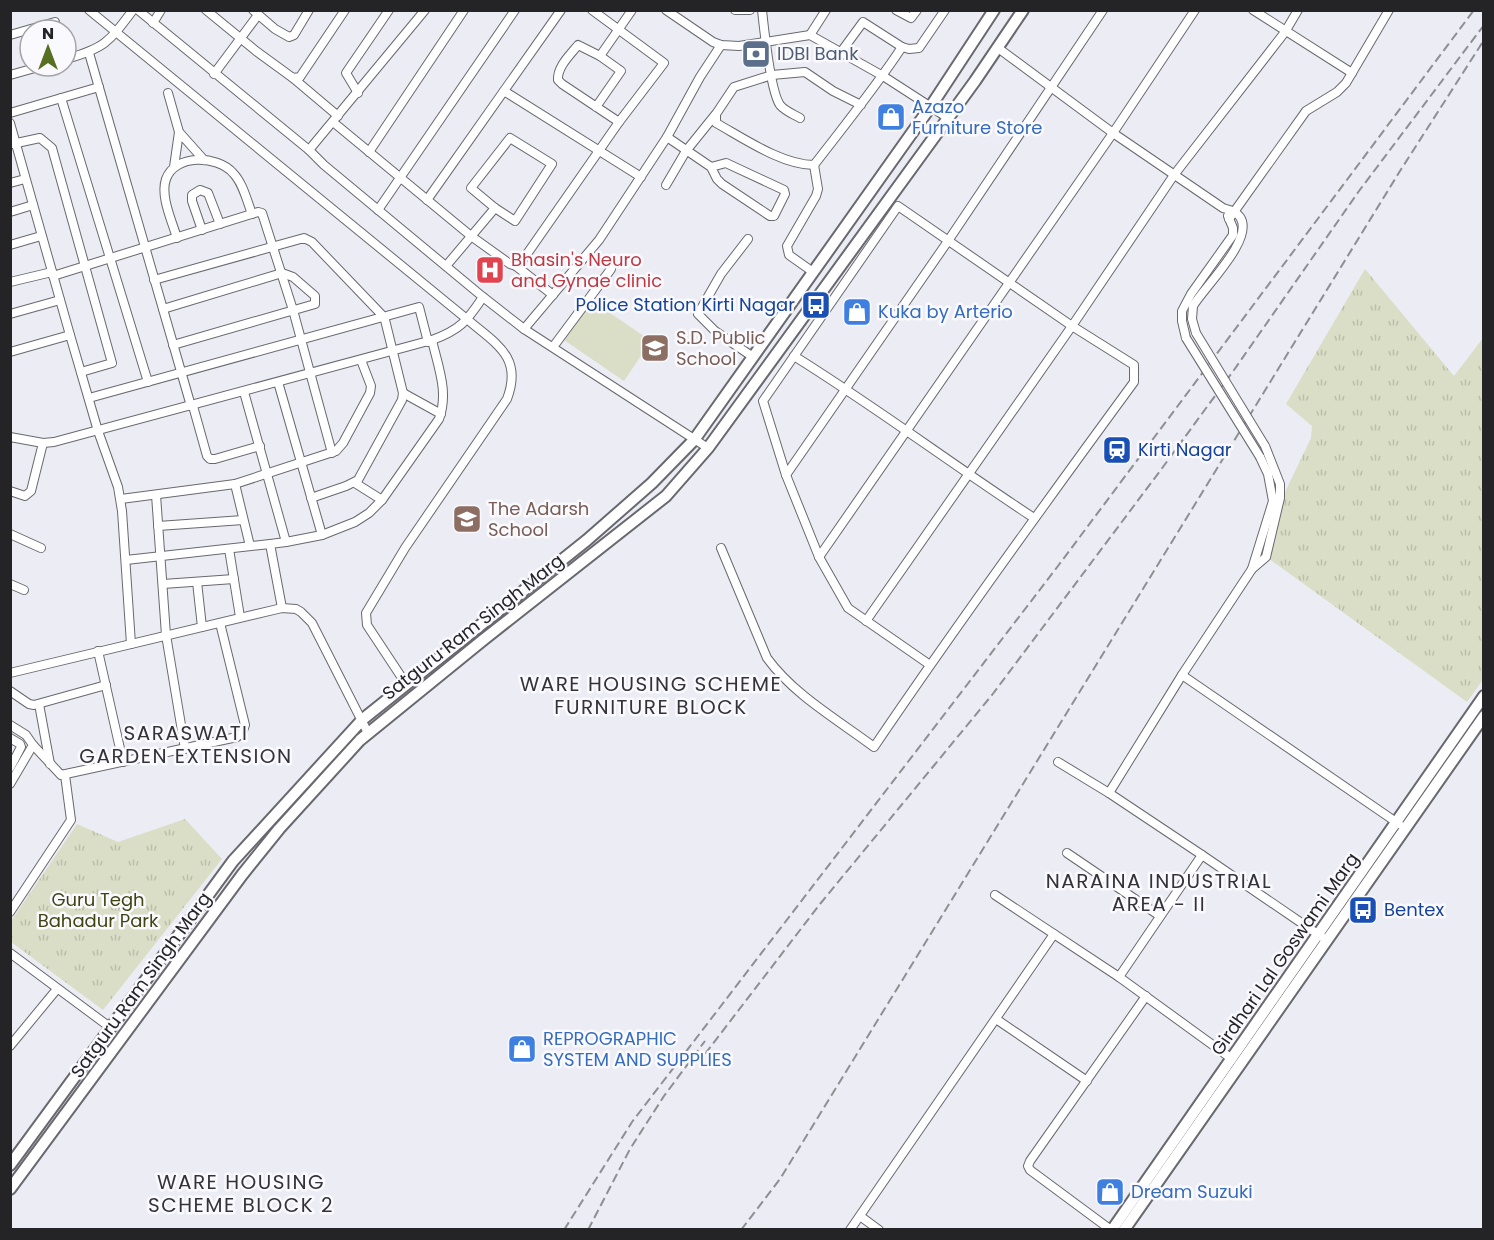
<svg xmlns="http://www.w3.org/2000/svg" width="1494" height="1240" font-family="Poppins,sans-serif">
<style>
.grass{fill:url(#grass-tufts)}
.pitch{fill:#dadec6}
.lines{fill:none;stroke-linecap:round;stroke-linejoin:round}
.minor-casing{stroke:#68686f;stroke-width:10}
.secondary-casing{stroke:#68686f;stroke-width:14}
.minor{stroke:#fff;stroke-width:8}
.secondary{stroke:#fff;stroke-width:10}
.rail{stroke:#8e8e93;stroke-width:2;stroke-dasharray:9 4.5;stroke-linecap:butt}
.minor-bridge-casing{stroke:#68686f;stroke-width:10;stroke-linecap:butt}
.minor-bridge{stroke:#fff;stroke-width:8}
.labels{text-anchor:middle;stroke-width:5;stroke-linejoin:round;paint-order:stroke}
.service-label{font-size:18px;fill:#4e5e75;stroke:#f9f9fe;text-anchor:start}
.shop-label{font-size:18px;fill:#366cbe;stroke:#f9f9fe;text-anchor:start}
.health-label{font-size:18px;fill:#be3a42;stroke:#f9f9fe;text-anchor:start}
.transit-label{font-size:18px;fill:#164399;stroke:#f9f9fe;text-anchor:start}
.education-label{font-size:18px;fill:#785e54;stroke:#f9f9fe;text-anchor:start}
.street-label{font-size:18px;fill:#242427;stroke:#f9f9fe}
.park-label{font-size:18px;fill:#3f4411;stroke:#f9f9fe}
.neighbourhood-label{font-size:20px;letter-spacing:1.5px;fill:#333339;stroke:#f9f9fe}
</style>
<defs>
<pattern id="grass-tufts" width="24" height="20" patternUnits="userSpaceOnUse" patternTransform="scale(1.5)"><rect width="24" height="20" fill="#dadec6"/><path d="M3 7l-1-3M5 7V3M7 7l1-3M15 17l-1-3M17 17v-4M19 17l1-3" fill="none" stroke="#bbbeaa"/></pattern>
</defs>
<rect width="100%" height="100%" fill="#ececf4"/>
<!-- grass -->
<g class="grass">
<polygon points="1365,269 1454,376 1483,338 1484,678 1467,702 1268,558 1286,490 1311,438 1312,426 1286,404"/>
<polygon points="185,819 222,859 103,1010 11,942 11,921 77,824 118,842"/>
</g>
<!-- pitch -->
<polygon class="pitch" points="591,300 651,341 624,381 564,340"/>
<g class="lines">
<!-- minor casing -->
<g class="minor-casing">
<g id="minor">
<path d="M89,10L468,320C496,344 523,357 507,399L405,548L366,613L367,625L406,684"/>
<polyline points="138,10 309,150 324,165 483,297 524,329 708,448"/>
<polyline points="206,10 256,51 293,78 300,77 302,74 345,10"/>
<polyline points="253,10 275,29 289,37 294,35 309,10"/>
<polyline points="666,10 713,42 721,45 739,46 810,35 883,76 948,118"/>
<polyline points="735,10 750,10"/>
<path d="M762,10C764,29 771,92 780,105C785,111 793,114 800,118"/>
<polyline points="896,10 911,18 917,10"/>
<polyline points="1253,10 1352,73"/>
<polyline points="153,23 161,10"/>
<polyline points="10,35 55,22 57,30"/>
<polyline points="810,35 826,10"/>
<path d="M998,48L1113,133L1223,208C1229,210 1236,211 1240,217C1255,239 1204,287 1193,306L1192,319L1196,333"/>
<polyline points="841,52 863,22 902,47"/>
<polyline points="89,53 191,406"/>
<polyline points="600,56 632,10"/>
<path d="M66,59C105,48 109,42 133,10"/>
<polyline points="214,74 258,15"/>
<polyline points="10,75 42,66"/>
<polyline points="293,78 338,116"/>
<polyline points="504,91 641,177"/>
<polyline points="168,93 179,132"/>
<polyline points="358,93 346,73 389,10"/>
<polyline points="61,98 148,382"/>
<path d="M861,105L833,91L805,72L772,75L734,87L716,114V123C743,138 782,165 814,165C844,126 875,88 902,47L909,49L919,48L945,10"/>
<path d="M596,107L621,71L600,56L578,45C570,55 557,67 558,80L562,84L619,122"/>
<polyline points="10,113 99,87"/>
<polyline points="333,122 471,236 510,264 516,266 520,264 619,122 664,63 592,10"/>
<polyline points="10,123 70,335 98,431 118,487 122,511 131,644"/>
<polyline points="667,137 711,167 717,179 722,184 770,216 774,216 785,194 784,190 726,163 711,167"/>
<polygon points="510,138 552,164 515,221 495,208 471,188"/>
<polyline points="12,144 40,138 52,148 112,363 81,372"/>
<polyline points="309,150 425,10"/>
<polyline points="369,152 464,10"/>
<polyline points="174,167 179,132 204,160"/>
<polyline points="10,183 25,179"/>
<polyline points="666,185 686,151 715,115"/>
<polyline points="427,200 561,10"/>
<polyline points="378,210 515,10"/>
<polyline points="10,212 33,205"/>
<polyline points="1229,219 1306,111 1337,92 1346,83 1389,10"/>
<polyline points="202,230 192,201 192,195 200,190 208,193 220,224"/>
<path d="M177,238C172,221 160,196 166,179C175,154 217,155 233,173C243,183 247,201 252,214"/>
<polyline points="748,239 721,274 698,314 715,331 753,357"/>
<polyline points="10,245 41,236"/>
<polyline points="446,266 495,208"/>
<polyline points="516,266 553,295"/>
<polyline points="813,272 789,255 787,246 816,196 818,189 814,165"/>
<polyline points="53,276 258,212 262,213 293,310 332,453"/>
<polyline points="154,280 304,238 312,242 381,314 385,320 403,393 402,400 358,480 346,486 311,498"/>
<polyline points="10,282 52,272"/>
<polyline points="163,309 282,273 293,277 315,296 315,304 173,345"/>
<polyline points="10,314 60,300"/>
<polyline points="524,329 599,240 667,137 700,77 721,45"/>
<polyline points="1186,338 1182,321 1182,311 1191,294 1233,235 1233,228 1228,216"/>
<polyline points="553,347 611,269"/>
<polyline points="10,352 70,335"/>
<path d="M794,356C876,407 953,465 1034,518"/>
<polyline points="278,382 322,535"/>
<polyline points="244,392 286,542 270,544"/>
<polyline points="403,393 441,414"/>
<polyline points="89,398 419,307 428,342"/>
<polyline points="193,406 207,456 210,459 215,459 260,446"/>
<path d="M10,437L43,443L54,442L432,340C460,330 467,321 483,297"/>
<polyline points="1265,446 1280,484 1280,498 1266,557 1252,569 1182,675 1399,824"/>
<polyline points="786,475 948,241 1103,10"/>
<polyline points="355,483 382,500"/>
<polyline points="235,484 250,546"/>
<polyline points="10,491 25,496 31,491 43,443"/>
<polyline points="156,495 166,635 185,749"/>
<polyline points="121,499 235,484 336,451 343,443 370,393 371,386 361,360"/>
<polyline points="158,526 243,520"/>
<polyline points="10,534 41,548"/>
<path d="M286,542L322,535L355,522L369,513L382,500L439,419C449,392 438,367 432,340"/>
<path d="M721,548L767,658C794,695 838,720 874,747C958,623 1046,502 1134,382V365L1072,326L898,206L763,401L786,475L819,557L848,608L930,665"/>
<polyline points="229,549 240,617"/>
<polyline points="819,557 1113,133 1195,10"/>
<polyline points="126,560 270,544 282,608"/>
<polyline points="1252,569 1273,501 1268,474 1260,457"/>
<polyline points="197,582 202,627"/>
<polyline points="10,584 24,590"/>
<polyline points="163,584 234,579"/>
<polyline points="866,621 1072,326 1174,175 1285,32 1298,10"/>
<polyline points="98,651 123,762"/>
<polyline points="10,673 282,608 296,609 301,612 312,623 368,733"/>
<polyline points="10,691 29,704 34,705 106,685"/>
<polyline points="39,704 50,764"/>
<polyline points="10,725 26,735 33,745 61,775 237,737 242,733 245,725 220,623"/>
<polyline points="10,738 20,744 21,747 10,768"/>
<polyline points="1058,762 1109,793 1182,675"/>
<polyline points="10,784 33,745"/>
<polyline points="1067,853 1160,916"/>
<polyline points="1202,855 1322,937"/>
<polyline points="995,895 1119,977 1202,855 1109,793"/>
<polyline points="10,912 71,820 65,775"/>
<polyline points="10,953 111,1028"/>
<polyline points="1119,977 1232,1059"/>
<polyline points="996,1019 1087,1081"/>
<polyline points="10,1046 57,989"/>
<polyline points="860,1216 879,1230"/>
<polyline points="850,1230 1054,934"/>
<polyline points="1111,1230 1030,1170 1028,1166 1030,1161 1146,996"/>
</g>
</g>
<!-- secondary casing -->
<g class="secondary-casing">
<g id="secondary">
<polyline points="10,1165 233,861 363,719 587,540 652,483 694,440 931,106 994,10"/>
<polyline points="10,1189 242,875 279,829 360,740 483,640 666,496 708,448 975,81 1023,10"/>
<polyline points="1112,1230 1484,696"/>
<polyline points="1124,1230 1484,716"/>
</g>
</g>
<!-- minor -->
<use href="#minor" class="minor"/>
<!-- secondary -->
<use href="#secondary" class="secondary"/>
<!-- rail -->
<g class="rail">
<polyline points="705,1054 820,904 992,695 1160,471 1234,370 1359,191 1484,25"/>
<polyline points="564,1230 632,1122 1058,566 1474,10"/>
<polyline points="588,1230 630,1149 664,1096 705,1041"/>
<polyline points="741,1230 780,1179 1400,171 1484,40"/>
</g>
<!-- minor-bridge casing -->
<g class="minor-bridge-casing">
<g id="minor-bridge">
<polyline points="1196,333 1265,446"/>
<polyline points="1186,338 1260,457"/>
</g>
</g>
<!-- minor-bridge -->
<use href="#minor-bridge" class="minor-bridge"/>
</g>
<!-- icons -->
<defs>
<g id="bank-square" transform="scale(1.5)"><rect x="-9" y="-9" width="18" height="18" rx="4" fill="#5c6f8a" stroke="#f9f9fe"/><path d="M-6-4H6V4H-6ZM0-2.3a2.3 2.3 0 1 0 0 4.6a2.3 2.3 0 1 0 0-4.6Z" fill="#fff"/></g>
<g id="shop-square" transform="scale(1.5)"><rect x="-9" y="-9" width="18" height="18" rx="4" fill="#3f7fe0" stroke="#f9f9fe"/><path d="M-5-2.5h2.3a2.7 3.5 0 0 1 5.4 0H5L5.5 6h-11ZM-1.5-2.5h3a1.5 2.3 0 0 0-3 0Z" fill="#fff"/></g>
<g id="hospital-square" transform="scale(1.5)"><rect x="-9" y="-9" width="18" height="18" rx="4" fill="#e0444e" stroke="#f9f9fe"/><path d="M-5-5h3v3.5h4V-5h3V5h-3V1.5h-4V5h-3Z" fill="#fff"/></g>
<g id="bus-square" transform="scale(1.5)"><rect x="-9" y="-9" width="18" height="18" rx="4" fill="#1a4fb4" stroke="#f9f9fe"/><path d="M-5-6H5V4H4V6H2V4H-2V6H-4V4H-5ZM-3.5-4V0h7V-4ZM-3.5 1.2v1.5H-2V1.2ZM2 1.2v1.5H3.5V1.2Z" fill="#fff"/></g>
<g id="school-square" transform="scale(1.5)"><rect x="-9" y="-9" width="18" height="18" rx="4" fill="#8d6e63" stroke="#f9f9fe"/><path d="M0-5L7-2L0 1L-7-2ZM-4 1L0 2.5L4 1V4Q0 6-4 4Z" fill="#fff"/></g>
<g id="station-square" transform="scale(1.5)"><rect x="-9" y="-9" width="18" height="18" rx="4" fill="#1a4fb4" stroke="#f9f9fe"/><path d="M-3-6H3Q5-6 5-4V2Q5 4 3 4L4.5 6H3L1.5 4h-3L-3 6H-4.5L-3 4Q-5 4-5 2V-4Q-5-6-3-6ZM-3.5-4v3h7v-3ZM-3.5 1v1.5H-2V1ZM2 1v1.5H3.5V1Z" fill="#fff"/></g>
</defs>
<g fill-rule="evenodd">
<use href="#bank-square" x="756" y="54"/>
<use href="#shop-square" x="891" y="117"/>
<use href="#hospital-square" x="490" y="270"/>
<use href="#bus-square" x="816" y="305"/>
<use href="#shop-square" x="857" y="312"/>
<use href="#school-square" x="655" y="348"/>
<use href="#station-square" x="1117" y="450"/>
<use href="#school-square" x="467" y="519"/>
<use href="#bus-square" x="1363" y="910"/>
<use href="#shop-square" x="522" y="1049"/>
<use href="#shop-square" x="1110" y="1192"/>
</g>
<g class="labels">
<!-- service labels -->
<g class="service-label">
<text x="777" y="60">IDBI Bank</text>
</g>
<!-- shop labels -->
<g class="shop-label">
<text x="912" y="113">Azazo<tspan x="912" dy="21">Furniture Store</tspan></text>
<text x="878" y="318">Kuka by Arterio</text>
<text x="543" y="1045">REPROGRAPHIC<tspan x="543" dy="21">SYSTEM AND SUPPLIES</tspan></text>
<text x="1131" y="1198">Dream Suzuki</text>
</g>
<!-- health labels -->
<g class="health-label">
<text x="511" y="266">Bhasin's Neuro<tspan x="511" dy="21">and Gynae clinic</tspan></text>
</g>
<!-- transit labels -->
<g class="transit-label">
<text x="795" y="311" text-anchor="end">Police Station Kirti Nagar</text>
<text x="1138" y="456">Kirti Nagar</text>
<text x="1384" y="916">Bentex</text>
</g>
<!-- education labels -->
<g class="education-label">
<text x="676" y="344">S.D. Public<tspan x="676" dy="21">School</tspan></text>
<text x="488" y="515">The Adarsh<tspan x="488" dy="21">School</tspan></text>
</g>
<!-- street labels -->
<g class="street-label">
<text transform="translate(473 627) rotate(-38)" y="6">Satguru Ram Singh Marg</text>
<text transform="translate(1285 954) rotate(-55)" y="6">Girdhari Lal Goswami Marg</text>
<text transform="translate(141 985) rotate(-54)" y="6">Satguru Ram Singh Marg</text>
</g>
<!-- park labels -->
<g class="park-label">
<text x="98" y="906">Guru Tegh<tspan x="98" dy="21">Bahadur Park</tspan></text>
</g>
<!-- neighbourhood labels -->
<g class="neighbourhood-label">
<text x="651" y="691">WARE HOUSING SCHEME<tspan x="651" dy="23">FURNITURE BLOCK</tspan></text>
<text x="186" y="740">SARASWATI<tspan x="186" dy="23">GARDEN EXTENSION</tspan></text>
<text x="1159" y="888">NARAINA INDUSTRIAL<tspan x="1159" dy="23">AREA - II</tspan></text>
<text x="241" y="1189">WARE HOUSING<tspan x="241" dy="23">SCHEME BLOCK 2</tspan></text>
</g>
</g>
<!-- border -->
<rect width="1494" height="1240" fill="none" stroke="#242427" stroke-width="24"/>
<!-- north arrow -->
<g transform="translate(48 48)"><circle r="28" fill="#f9f9fe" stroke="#a4a4a8" stroke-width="1.5"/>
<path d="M0-4.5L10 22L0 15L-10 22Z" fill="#576f21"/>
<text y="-9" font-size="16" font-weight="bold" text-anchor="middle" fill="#242427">N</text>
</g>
</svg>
